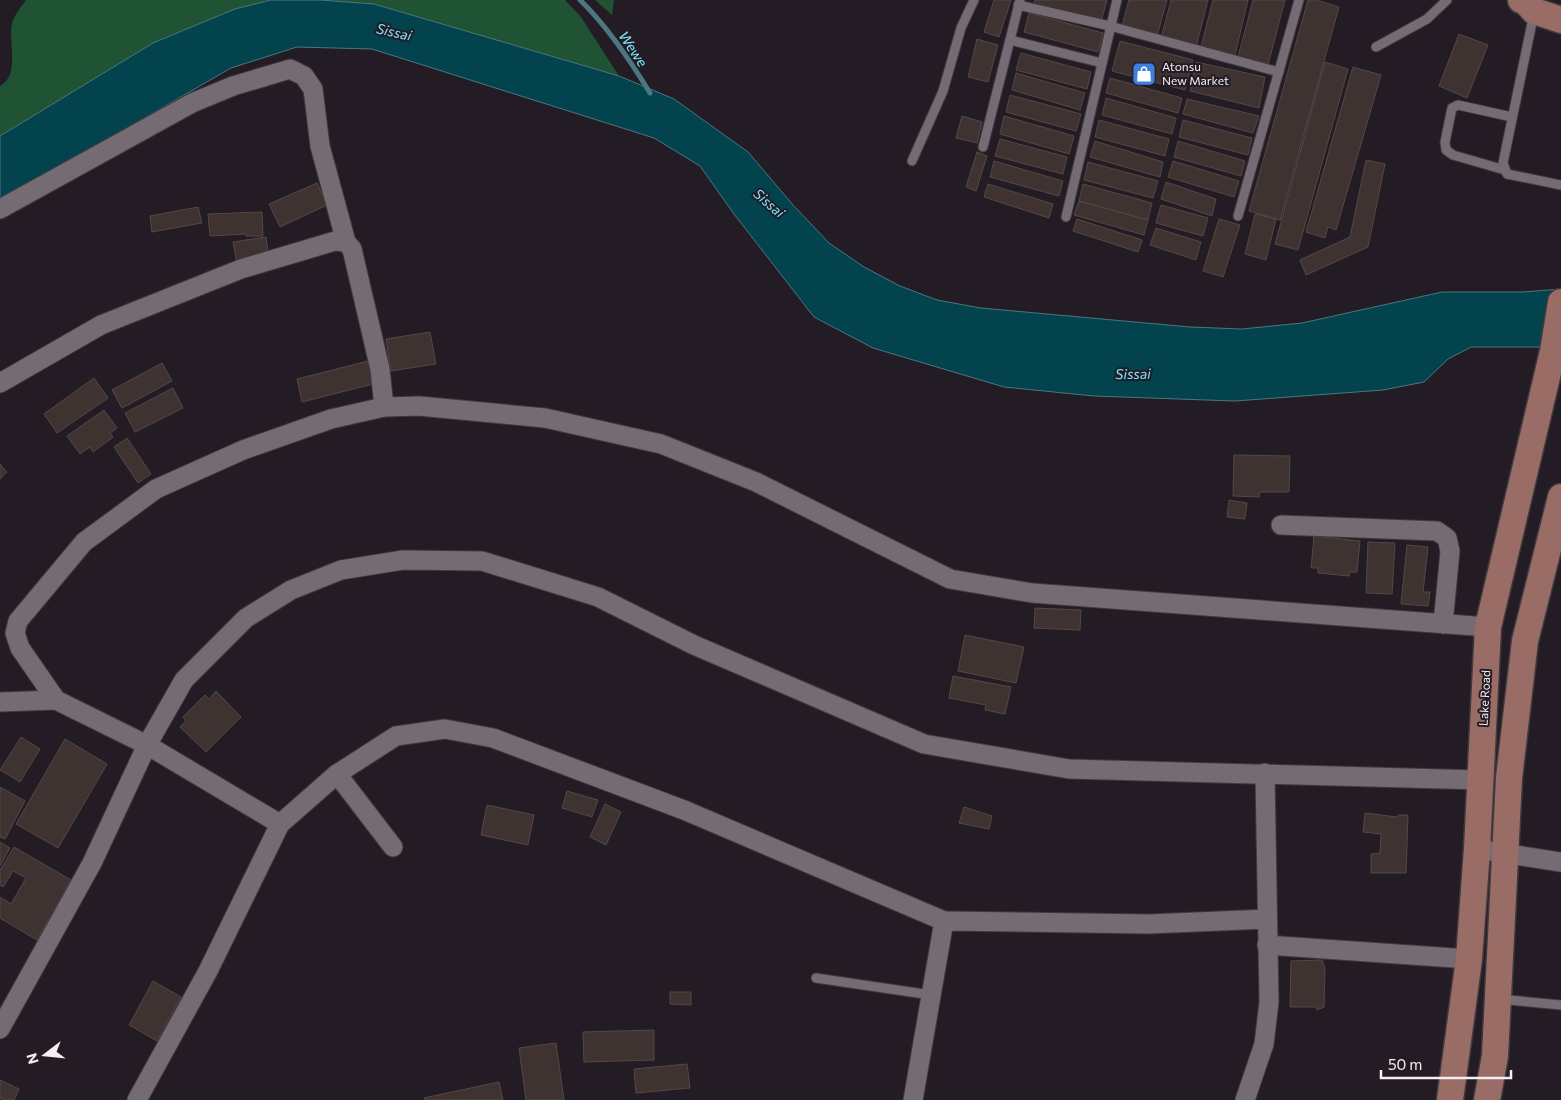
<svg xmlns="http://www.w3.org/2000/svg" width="1561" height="1100" font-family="Commissioner,sans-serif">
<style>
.green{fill:#1f5333}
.water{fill:#02434e;stroke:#4b7780}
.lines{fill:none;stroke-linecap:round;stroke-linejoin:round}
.stream{stroke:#4b7780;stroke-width:5}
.building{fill:#3e3330;stroke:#554846}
.lane-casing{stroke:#403a40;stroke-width:11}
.street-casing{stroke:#403a40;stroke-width:21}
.secondary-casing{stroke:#403a40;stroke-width:29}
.lane{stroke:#746b73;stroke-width:9}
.street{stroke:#746b73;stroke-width:19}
.secondary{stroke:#9a6c66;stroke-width:26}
.labels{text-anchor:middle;stroke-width:4;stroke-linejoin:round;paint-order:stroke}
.poi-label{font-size:12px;fill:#f5eff4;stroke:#241c24;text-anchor:start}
.street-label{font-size:12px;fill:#f5eff4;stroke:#241c24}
.water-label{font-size:14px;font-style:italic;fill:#7ae6fd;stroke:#241c24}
</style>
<rect width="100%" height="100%" fill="#241c24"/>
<!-- green -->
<g class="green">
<path d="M26,0H271L235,9L153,43L0,136V86C22,74 6,39 13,20C16,13 22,6 26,0Z"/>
<polygon points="320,0 565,0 581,17 619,76 374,4"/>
<polygon points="595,0 614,0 612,15"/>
</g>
<!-- water -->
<polygon class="water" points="271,0 320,0 374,4 619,76 674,99 748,152 793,205 829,243 864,267 900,286 937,300 981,308 1190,327 1242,329 1302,323 1442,292 1523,292 1561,289 1544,347 1471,347 1448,359 1424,382 1383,390 1235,401 1094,396 1004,387 873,348 814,317 734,214 700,166 654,138 372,49 297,47 231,68 0,201 0,136 153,43 235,9"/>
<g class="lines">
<!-- stream -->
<path class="stream" d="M580,0C608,27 630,60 650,93"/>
</g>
<!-- building -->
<g class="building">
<polygon points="994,0 1011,0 999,37 984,32"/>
<polygon points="1035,0 1107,0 1101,22 1033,6"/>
<polygon points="1129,0 1167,0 1157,36 1122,26"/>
<polygon points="1171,0 1208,0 1196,47 1161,38"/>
<polygon points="1213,0 1248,0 1235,55 1201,47"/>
<polygon points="1253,0 1285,0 1268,65 1238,57"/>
<polygon points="1308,0 1316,0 1339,7 1280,220 1249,211"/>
<polygon points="1029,13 1103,33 1098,52 1024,32"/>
<polygon points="1459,34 1488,45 1467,98 1439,86"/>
<polygon points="977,39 998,45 988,82 968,77"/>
<polygon points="1120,41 1193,60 1185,90 1112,71"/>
<polygon points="1021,53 1091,72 1087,89 1016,70"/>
<polygon points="1196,62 1265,77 1259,108 1190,91"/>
<polygon points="1325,62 1348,69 1298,250 1275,244"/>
<polygon points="1353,67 1381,75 1336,230 1328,227 1325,238 1306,232"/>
<polygon points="1016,73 1085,93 1080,110 1012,90"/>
<polygon points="1110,78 1182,98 1178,113 1106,93"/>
<polygon points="1010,95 1081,114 1076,131 1006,112"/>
<polygon points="1106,98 1176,118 1172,134 1102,115"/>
<polygon points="1187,99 1259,116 1253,133 1183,114"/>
<polygon points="962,116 982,122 977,143 956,138"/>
<polygon points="1004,116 1074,136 1069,154 1000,134"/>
<polygon points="1099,120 1169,139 1165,156 1095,137"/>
<polygon points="1183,120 1252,138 1248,155 1179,137"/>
<polygon points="1000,139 1067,157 1063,174 995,156"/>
<polygon points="1095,141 1163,162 1160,177 1090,157"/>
<polygon points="1178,141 1245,161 1241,176 1174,157"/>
<polygon points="977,152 987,156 976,191 966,187"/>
<polygon points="1366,160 1385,164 1368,247 1306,275 1300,260 1350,237"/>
<polygon points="994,161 1063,181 1059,196 990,177"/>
<polygon points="1173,161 1239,181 1234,197 1168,177"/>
<polygon points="1088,162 1158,181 1153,198 1084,180"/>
<polygon points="1166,182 1216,199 1212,216 1161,199"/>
<polygon points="317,183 327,205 280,227 269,204"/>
<polygon points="988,184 1053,204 1049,218 984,197"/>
<polygon points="1083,184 1152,203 1148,220 1079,201"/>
<polygon points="1079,201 1148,220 1144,235 1074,215"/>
<polygon points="1161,205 1208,218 1203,236 1156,223"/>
<polygon points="198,207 202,223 152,232 150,216"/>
<polygon points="262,212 263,236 246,236 246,234 210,236 208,214"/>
<polygon points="1255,214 1276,219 1266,260 1245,254"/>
<polygon points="1077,219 1142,240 1138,252 1073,231"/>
<polygon points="1219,219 1240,225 1223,277 1203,271"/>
<polygon points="1156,228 1201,242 1196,260 1150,245"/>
<polygon points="266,237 269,259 237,264 233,242"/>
<polygon points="430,332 436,364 391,371 386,339"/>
<polygon points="368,361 373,384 302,402 297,379"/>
<polygon points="162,363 172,381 122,408 112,390"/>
<polygon points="94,378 108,398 57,433 44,414"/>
<polygon points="173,388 183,408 135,432 125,413"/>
<polygon points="104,410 117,428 110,433 113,437 93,452 90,447 80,454 67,436"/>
<polygon points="127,438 151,474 138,483 114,447"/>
<polygon points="1234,455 1290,456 1289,492 1260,492 1259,497 1233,496"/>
<polygon points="0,464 7,472 0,479"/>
<polygon points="1229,500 1247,503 1245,519 1227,517"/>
<polygon points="1314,536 1360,541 1357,572 1350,572 1349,576 1318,573 1318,568 1311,568"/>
<polygon points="1368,542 1395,543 1392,594 1366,593"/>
<polygon points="1407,545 1428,547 1423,592 1430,592 1428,606 1401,604"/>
<polygon points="1035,608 1081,610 1080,630 1034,628"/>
<polygon points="965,635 1024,647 1016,683 958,671"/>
<polygon points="953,676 1011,687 1005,714 985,710 986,705 949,698"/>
<polygon points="216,691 241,717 206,752 180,727 186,721 183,717 205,695 209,699"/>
<polygon points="21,737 40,749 20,782 0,770"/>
<polygon points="65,739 107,764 58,848 16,824"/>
<polygon points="0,787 25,801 5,839 0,837"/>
<polygon points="567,791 598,800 592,817 562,808"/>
<polygon points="605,804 621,812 606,845 590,837"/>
<polygon points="487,805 534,815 528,845 481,835"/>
<polygon points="964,807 992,816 989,829 959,823"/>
<polygon points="1365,813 1397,817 1399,815 1408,815 1406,873 1371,873 1371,854 1380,853 1381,834 1363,832"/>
<polygon points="0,842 10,848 0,866"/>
<polygon points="14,847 71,880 37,940 0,918 0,897 11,904 26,878 13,871 3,887 0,885 0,870"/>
<polygon points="1322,960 1325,968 1324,1007 1317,1010 1316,1007 1290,1007 1291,961"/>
<polygon points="153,981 181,997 157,1041 129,1025"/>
<polygon points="670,992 691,992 691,1005 670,1004"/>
<polygon points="654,1030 654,1060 584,1062 583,1032"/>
<polygon points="556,1043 564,1100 526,1100 519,1048"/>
<polygon points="687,1064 690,1088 636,1093 634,1069"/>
<polygon points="0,1080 19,1089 14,1100 5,1100 0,1098"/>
<polygon points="499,1082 503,1100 425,1100 424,1098"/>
</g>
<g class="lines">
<!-- lane casing -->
<g class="lane-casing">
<g id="lane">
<polyline points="1018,5 1110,26 1279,72"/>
<polyline points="1534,13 1503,163 1507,174 1561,185"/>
<polyline points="1010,40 1102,63"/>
<polyline points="1376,47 1427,19 1447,0"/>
<polyline points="983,147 1020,0"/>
<polyline points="912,161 943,91 961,28 974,0"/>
<polyline points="1505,170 1453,155 1446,150 1445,142 1452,108 1458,105 1512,117"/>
<polyline points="1238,216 1299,0"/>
<polyline points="1066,217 1117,0"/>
<polyline points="816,978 931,995"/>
<polyline points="1499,999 1561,1005"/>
</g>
</g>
<!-- street casing -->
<g class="street-casing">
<g id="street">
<polyline points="0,209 192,103 233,86 290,69 304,76 313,89 320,146 346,242 352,249 380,369 384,407"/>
<polyline points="0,383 101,325 241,269 335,241 346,242"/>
<polyline points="1281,525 1437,531 1447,538 1450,551 1443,624"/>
<polyline points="0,702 56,700"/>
<polyline points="337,774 393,847"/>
<polyline points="280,824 147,745 56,700 20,648 15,633 18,621 84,542 156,489 243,450 331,419 384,407 419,406 545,418 661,444 756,482 950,579 1032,593 1488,627"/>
<polyline points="1477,849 1561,862"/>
<polyline points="1267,945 1469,959"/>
<polyline points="0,1029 92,863 147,745 184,680 246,618 291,590 341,570 403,560 482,561 598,597 694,645 924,744 1069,769 1481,780"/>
<polyline points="137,1100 208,971 280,824 337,774 396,736 445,729 493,738 684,810 944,921"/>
<polyline points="913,1100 944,921 1149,924 1267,919"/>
<polyline points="1245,1100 1264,1044 1269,1002 1265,773"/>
</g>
</g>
<!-- secondary casing -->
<g class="secondary-casing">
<g id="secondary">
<polyline points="1521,0 1525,1 1534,11 1561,20"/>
<polyline points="1450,1100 1469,959 1477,849 1488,627 1553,351 1561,302"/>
<polyline points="1487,1100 1495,1056 1509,778 1525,641 1561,497"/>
</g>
</g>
<!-- lane -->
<use href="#lane" class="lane"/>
<!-- street -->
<use href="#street" class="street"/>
<!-- secondary -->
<use href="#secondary" class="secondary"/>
</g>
<!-- icons -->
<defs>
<g id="shop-square" transform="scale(1.25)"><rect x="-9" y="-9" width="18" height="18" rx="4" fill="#3f7fe0" stroke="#241c24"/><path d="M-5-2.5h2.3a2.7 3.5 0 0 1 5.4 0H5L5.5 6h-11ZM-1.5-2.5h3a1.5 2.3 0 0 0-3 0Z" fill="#fff"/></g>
</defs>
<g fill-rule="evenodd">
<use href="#shop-square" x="1144" y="74"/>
</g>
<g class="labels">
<!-- poi labels -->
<g class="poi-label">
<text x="1162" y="71">Atonsu<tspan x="1162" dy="14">New Market</tspan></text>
</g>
<!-- street labels -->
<g class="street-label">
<text transform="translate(1485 698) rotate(-87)" y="4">Lake Road</text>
</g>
<!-- water labels -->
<g class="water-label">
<text transform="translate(394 32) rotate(13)" y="5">Sissai</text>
<text transform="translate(633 49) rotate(56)" y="5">Wewe</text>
<text transform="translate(769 203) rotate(41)" y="5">Sissai</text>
<text transform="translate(1133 374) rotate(-1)" y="5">Sissai</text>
</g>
</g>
<!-- north arrow -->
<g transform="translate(45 1055) rotate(254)" stroke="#241c24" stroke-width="4" paint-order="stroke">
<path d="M0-4L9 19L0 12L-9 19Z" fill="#f5eff4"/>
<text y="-8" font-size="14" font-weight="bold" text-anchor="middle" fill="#f5eff4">N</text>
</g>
<!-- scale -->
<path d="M1381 1070v8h130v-8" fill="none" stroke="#f5eff4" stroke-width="2.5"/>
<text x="1388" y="1070" font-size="15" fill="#f5eff4" stroke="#241c24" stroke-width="4" paint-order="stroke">50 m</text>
</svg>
